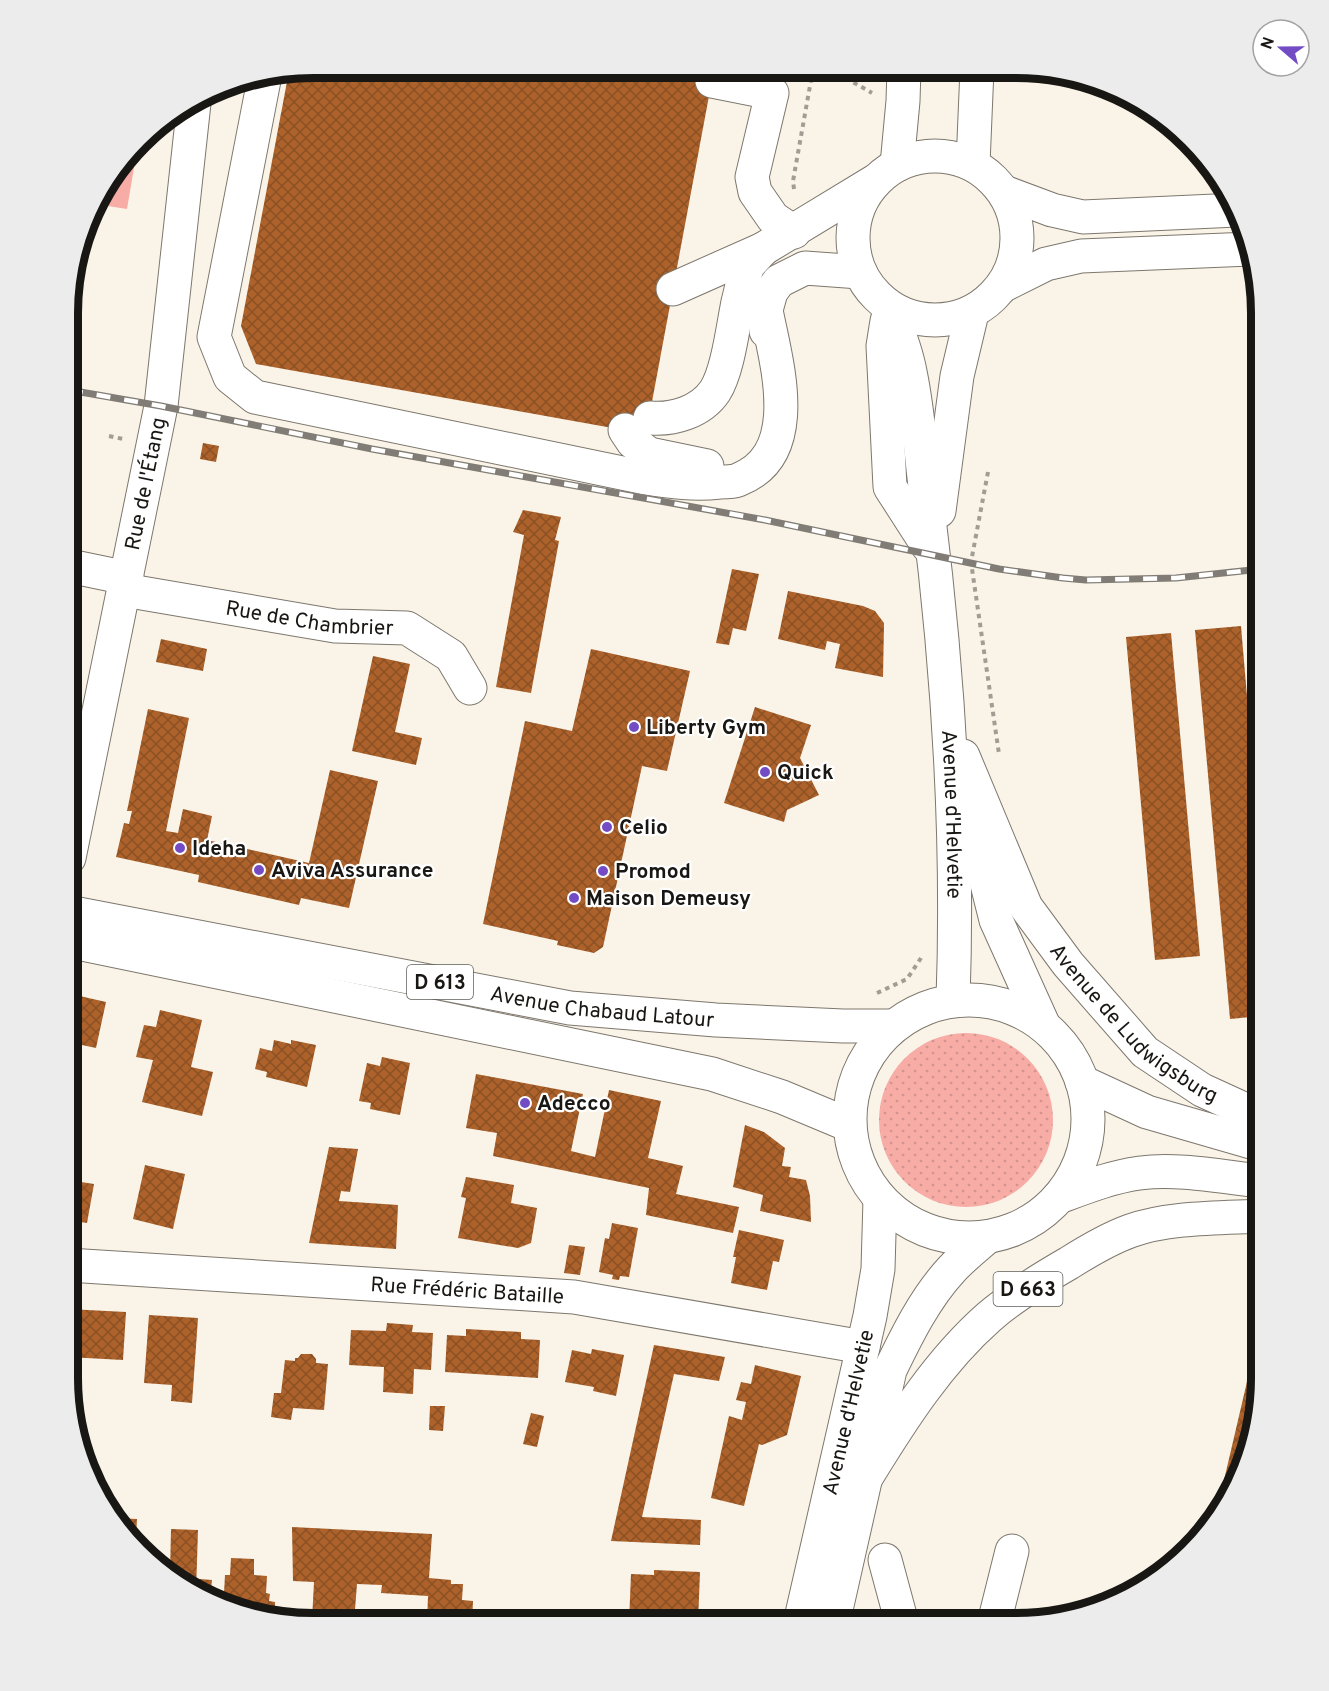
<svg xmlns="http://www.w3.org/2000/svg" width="1329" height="1691" font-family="Overpass,sans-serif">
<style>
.grass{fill:url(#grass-dots)}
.pitch{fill:#f8aca6}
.building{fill:url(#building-cross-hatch)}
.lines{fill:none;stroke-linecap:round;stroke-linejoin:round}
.minor-casing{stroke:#7d776d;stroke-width:35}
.major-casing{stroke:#7d776d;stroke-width:35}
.path{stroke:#a29d94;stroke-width:4;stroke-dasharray:4.5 4.5;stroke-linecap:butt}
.minor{stroke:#fff;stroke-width:33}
.major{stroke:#fff;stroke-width:33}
.rail-casing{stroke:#817d76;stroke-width:7}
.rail{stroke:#fff;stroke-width:4.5;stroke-dasharray:14;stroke-linecap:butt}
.poi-dot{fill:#734cc5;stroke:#fff;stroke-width:2}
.labels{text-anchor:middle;stroke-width:4.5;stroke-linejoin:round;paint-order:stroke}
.shield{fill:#fff;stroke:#5e5d5a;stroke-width:1.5}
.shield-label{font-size:20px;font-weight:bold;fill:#191713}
.street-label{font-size:21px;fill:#191713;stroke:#fff}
.poi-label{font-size:21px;font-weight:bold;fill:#191713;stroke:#fff;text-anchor:start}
.rim{fill:none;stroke:#191713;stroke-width:8}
</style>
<defs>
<pattern id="grass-dots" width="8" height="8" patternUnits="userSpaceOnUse" patternTransform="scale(1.5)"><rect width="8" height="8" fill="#f8aca6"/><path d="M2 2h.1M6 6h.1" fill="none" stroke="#d4938e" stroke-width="1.8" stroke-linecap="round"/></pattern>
<pattern id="building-cross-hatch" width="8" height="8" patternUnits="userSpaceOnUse" patternTransform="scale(1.5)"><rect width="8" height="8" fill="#ac622a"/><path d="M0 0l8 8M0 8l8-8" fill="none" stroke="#8b5023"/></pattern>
</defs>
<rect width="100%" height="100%" fill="#faf4e8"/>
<!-- grass -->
<circle class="grass" cx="966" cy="1120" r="87"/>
<!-- pitch -->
<polygon class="pitch" points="138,144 127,209 95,204 100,190"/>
<!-- building -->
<g class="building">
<polygon points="313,68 714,69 646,434 256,364 241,326 289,71"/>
<polygon points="203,443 219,446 216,462 200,459"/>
<polygon points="523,510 561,517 555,540 559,541 531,693 496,687 524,535 513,532"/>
<polygon points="732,569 759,574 746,631 733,628 729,645 716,643"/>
<polygon points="788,591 863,606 875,611 884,623 883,677 835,668 840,644 827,641 825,650 778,639"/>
<polygon points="69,615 79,617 70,661 69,661"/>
<polygon points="1241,626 1261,860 1261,1016 1230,1019 1195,630"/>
<polygon points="1171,633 1200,956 1155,960 1126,637"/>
<polygon points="161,639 207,649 203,671 156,662"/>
<polygon points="591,649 690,671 667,771 642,766 603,947 594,953 557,945 558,941 483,924 525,721 572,731"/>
<polygon points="373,656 410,664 395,732 422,738 416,765 352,751"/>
<polygon points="755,707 811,725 800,758 819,795 787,810 784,822 724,803"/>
<polygon points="148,709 189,718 166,831 178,833 183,809 212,816 207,840 309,863 330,770 378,781 349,908 301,898 299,905 198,882 199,875 116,857 124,823 129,824 132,811 127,811"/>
<polygon points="71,994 106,1002 96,1048 82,1045 73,1080 68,1077 68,1005"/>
<polygon points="160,1010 202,1020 191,1067 213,1072 202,1116 142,1102 153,1060 136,1057 144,1025 156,1027"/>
<polygon points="274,1040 291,1044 291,1040 316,1045 307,1087 266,1077 267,1072 255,1069 260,1048 272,1051"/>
<polygon points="382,1057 410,1063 400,1115 370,1109 371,1103 359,1101 367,1063 380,1066"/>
<polygon points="476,1074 583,1094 571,1151 595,1157 609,1090 661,1101 648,1158 683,1166 676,1194 739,1207 733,1233 646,1215 649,1188 493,1156 497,1133 466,1128"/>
<polygon points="745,1125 764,1132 785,1148 782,1166 791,1167 789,1177 806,1180 810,1196 811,1222 760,1211 763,1195 733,1187"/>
<polygon points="329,1147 358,1149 350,1192 341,1191 339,1201 398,1205 396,1249 309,1243"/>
<polygon points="145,1165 185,1174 173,1229 133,1219"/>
<polygon points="466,1177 514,1185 511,1203 537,1208 531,1243 518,1248 458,1238 466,1198 461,1197"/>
<polygon points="68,1180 94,1184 87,1223 68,1220"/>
<polygon points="612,1223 638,1228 629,1277 620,1276 619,1280 612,1279 613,1275 599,1272 605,1238 609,1239"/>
<polygon points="739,1230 784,1240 779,1262 773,1261 767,1290 731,1283 736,1257 733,1257"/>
<polygon points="569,1245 585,1247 580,1275 564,1273"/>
<polygon points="68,1309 126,1312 123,1360 68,1357"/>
<polygon points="149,1315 198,1318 192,1403 171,1401 172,1385 144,1383"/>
<polygon points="387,1323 413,1325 412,1332 433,1333 431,1370 414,1369 413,1394 383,1392 384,1367 349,1365 351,1330 386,1331"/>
<polygon points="1260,1326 1261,1394 1249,1457 1220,1514 1198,1536 1221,1493"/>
<polygon points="466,1329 521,1332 521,1339 540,1340 538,1378 445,1372 447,1335 466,1336"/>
<polygon points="654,1345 725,1357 719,1381 674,1374 642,1517 701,1520 700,1545 611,1541"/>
<polygon points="592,1349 624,1355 616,1396 593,1391 594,1387 565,1382 572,1350 591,1354"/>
<polygon points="301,1354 312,1354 316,1359 316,1363 328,1364 324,1410 293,1408 291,1420 271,1417 274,1393 281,1393 285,1360 295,1361 295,1358 298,1358"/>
<polygon points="755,1365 801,1376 787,1435 762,1445 759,1444 744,1506 711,1498 729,1416 742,1420 746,1402 736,1400 741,1382 751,1384"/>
<polygon points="430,1406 445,1406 443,1431 429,1430"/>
<polygon points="531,1413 544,1416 537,1447 523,1444"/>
<polygon points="116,1518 137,1519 136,1539 118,1520"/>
<polygon points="292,1527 432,1534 429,1578 451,1580 451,1584 463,1584 462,1600 473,1601 472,1623 427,1623 428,1596 381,1593 382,1585 357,1584 354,1622 312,1620 314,1582 293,1581"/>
<polygon points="171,1529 198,1530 196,1592 177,1582 170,1575"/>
<polygon points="231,1558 254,1559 254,1575 267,1576 266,1593 270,1594 269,1601 275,1602 275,1612 269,1612 268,1617 234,1611 218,1603 219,1592 224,1593 225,1575 230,1575"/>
<polygon points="654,1570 700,1572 698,1623 629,1622 631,1574 654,1575"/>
<polygon points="200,1579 212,1580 210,1599 199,1593"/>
</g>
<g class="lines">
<!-- minor casing -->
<g class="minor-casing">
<g id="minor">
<path d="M265,75L214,337L230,377L255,397L646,478C671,482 695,485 720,482C725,482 733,482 738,480C805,454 776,362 766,310"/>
<polyline points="712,81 772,93 752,177 755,192 773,218 794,232"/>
<circle cx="935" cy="238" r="82"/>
<polyline points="973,164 977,69"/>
<polyline points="897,165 903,101 904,69"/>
<polyline points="1004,192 1052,210 1083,217 1237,210"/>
<polyline points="1004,285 1046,264 1081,256 1250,249 1249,239"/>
<polyline points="673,289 763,249 875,181"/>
<path id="s1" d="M889,307C897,328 906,349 910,372C919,414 921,459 927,502C948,667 959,834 953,1000"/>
<polyline points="887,321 883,346 890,487 928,546"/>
<polyline points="766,331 766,310 771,292 779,281 805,268 860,272"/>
<path d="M650,418C673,420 701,412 715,391C728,371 733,326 738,302C741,291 743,277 748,266C752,260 759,254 763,249"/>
<polyline points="625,430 633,442 649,454 707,466"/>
<polyline points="939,511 957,376 972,313"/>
<polyline points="69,566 127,578"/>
<path id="s2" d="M124,590L335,626L407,628L451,656L470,688"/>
<path id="s3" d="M963,756L1026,907L1068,964L1145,1052L1202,1090L1261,1117"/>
<polyline points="972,810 982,864 996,920 1043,1024"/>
<path id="s4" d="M69,858L161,406L194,103"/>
<path id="s5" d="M68,1265L574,1297L863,1347"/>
<polyline points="885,1560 902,1623"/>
<polyline points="994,1623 1012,1551"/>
</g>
</g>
<!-- major casing -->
<g class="major-casing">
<g id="major">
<path id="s6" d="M68,912L570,1008L716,1020L843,1026H893"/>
<polyline points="68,941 712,1074 782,1097 849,1125"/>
<circle cx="969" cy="1119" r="119"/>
<polyline points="1082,1082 1147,1112 1261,1145"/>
<path d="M1059,1197C1086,1187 1111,1177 1140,1173C1179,1168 1222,1177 1261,1181"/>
<path d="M867,1476C902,1419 939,1361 989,1317C1012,1297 1043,1278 1069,1263C1088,1251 1108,1239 1130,1231C1168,1217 1220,1218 1261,1216"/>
<path id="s7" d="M800,1623L870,1316L878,1269L880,1199"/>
<path d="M833,1623L890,1370C907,1335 925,1298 952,1269C962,1258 975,1248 987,1237"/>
</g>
</g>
<!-- path -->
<g class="path">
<polyline points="830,69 872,93"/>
<polyline points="794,189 793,181 813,69"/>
<polyline points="109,436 123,439"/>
<polyline points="988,472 971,562 999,754"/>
<polyline points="877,993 907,979 921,958"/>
</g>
<!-- minor -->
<use href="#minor" class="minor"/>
<!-- major -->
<use href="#major" class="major"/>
<!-- rail casing -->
<g class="rail-casing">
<polyline id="rail" points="69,390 161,406 372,449 765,520 999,569 1063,578 1086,580 1176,578 1261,569"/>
</g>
<!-- rail -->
<use href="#rail" class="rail"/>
</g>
<!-- markers -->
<g class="poi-dot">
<circle cx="634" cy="727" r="6"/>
<circle cx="765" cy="772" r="6"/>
<circle cx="607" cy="827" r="6"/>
<circle cx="180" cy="848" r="6"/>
<circle cx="259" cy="870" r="6"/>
<circle cx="603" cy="871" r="6"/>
<circle cx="574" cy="898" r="6"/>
<circle cx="525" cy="1103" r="6"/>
</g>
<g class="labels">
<!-- shield labels -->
<g class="shield">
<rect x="407" y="965" width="66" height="34" rx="4.5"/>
<rect x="993.5" y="1272" width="69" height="34" rx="4.5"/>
</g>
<g class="shield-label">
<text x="440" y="989">D 613</text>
<text x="1028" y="1296">D 663</text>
</g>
<!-- street labels -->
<g class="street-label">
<text dy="7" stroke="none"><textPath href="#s4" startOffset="382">Rue de l'Étang</textPath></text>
<text dy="7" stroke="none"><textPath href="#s2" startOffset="188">Rue de Chambrier</textPath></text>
<text dy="7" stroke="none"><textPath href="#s1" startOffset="513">Avenue d'Helvetie</textPath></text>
<text dy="7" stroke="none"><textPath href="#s6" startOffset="543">Avenue Chabaud Latour</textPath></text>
<text dy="7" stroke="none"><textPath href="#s3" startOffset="324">Avenue de Ludwigsburg</textPath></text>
<text dy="7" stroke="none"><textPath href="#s5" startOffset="400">Rue Frédéric Bataille</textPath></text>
<text dy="7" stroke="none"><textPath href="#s7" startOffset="216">Avenue d'Helvetie</textPath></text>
</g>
<!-- poi labels -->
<g class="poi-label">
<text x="646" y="734">Liberty Gym</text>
<text x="777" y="779">Quick</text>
<text x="619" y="834">Celio</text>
<text x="192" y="855">Ideha</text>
<text x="271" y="877">Aviva Assurance</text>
<text x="615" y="878">Promod</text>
<text x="586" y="905">Maison Demeusy</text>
<text x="537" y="1110">Adecco</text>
</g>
</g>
<!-- crop -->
<path d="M0 0H1329V1691H0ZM313 78H1016A235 235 0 0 1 1251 313V1378A235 235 0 0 1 1016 1613H313A235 235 0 0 1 78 1378V313A235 235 0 0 1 313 78Z" fill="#edecec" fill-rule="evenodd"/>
<path class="rim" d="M313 78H1016A235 235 0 0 1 1251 313V1378A235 235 0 0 1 1016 1613H313A235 235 0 0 1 78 1378V313A235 235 0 0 1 313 78Z"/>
<!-- north arrow -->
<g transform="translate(1281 48) rotate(290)"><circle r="28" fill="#ffffff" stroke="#a3a2a1" stroke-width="1.5"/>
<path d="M0-4.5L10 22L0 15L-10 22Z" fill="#734cc5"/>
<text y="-9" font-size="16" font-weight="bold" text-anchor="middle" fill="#191713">N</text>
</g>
</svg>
